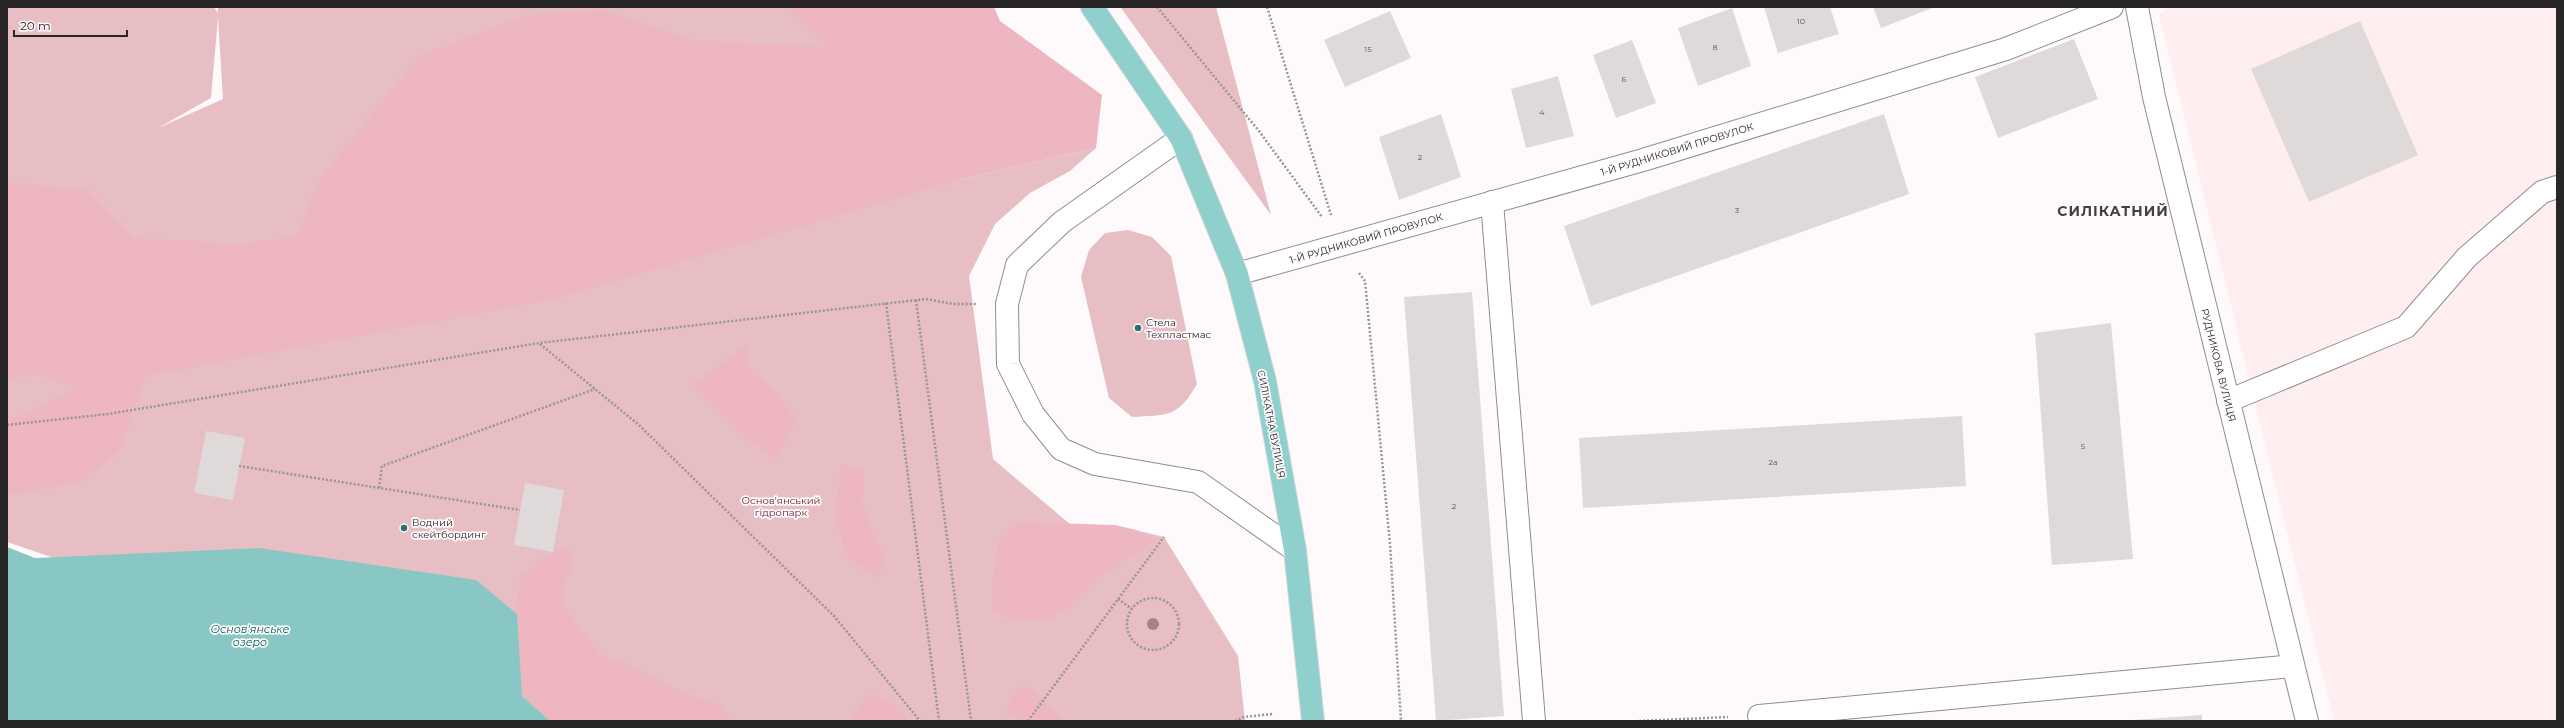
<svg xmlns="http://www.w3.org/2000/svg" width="2564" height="728" font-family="Montserrat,sans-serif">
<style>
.built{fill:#feeef0}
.green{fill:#e7bec4;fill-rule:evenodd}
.forest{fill:#edb6c0}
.water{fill:#88c7c3}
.building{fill:#e0d9da}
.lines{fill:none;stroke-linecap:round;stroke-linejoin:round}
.lane-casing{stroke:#928c8d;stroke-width:24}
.street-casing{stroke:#928c8d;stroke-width:24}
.primary-casing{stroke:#d8d8d8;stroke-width:24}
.path{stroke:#989595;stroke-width:2.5;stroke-dasharray:2 2;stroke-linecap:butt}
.lane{stroke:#fff;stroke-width:22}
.street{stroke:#fff;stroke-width:22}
.primary{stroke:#8fd0cd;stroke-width:22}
.tree{fill:#a7828c}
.poi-dot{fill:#29736f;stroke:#fefafb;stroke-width:1.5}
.labels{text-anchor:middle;stroke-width:3.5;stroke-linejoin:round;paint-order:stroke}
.number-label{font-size:8px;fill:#565353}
.street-label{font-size:10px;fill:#282626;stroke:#fefafb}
.poi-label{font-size:10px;fill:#282626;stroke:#fefafb;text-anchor:start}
.park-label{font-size:10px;fill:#602031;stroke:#fefafb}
.water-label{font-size:11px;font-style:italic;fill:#05615e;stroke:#fefafb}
.district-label{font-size:14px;font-weight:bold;letter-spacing:1px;fill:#453f40;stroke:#fefafb}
</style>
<rect width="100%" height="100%" fill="#fefafb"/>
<!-- built -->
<polygon class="built" points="2169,7 2557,7 2557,721 2334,721 2159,15"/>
<!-- green -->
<g class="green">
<path d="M7,7H214L218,13V7H807L958,180L1096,148L1070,171L1030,193L995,224L969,276L993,459L1071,525H1114L1164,537L1238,656L1245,721H550L522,696L520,672L51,557L7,542ZM218,18L223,99L158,128L211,98Z"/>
<polygon points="1120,7 1216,7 1271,215 1121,8"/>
<path d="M1128,230L1152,237L1171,256L1197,384C1178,417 1169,415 1132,417L1109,398L1081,277L1089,250L1105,233Z"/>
</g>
<!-- forest -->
<g class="forest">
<polygon points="787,7 994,7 1000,21 1102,95 1096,148 958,180 555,299 146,376 119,451 83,481 14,495 7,491 7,421 78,389 39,375 7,379 7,188 13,182 88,191 134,238 239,244 295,237 324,173 419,56 527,15 605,10 691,40 826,47"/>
<polygon points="746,346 748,369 773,389 796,420 775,459 740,433 694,384"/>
<polygon points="841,464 864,471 862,507 885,559 876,578 846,554 836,515"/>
<polygon points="1020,522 1114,525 1136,530 1156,541 1101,576 1073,603 1052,619 1022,620 993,613 993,579 1000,538"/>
<polygon points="568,547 571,570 564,583 562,599 570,616 601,657 627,664 682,693 718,704 732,721 550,721 522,696 516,610 521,574 561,548"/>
<polygon points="1030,687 1063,721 1020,721 1007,712 1009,702 1020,688"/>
<polygon points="868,694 888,701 909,721 849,721"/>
</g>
<!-- water -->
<polygon class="water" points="7,547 35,558 259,548 476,580 517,614 522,696 550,721 7,721"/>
<!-- building -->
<g class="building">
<polygon points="1764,7 1830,7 1839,34 1778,53"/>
<polygon points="1873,7 1935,7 1881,28"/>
<polygon points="1732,8 1751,66 1698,86 1678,28"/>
<polygon points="1390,11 1411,58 1345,87 1324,40"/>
<polygon points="2360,21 2418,155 2309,202 2251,69"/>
<polygon points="2074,39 2098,99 1998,138 1975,77"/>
<polygon points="1632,40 1656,103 1616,118 1593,55"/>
<polygon points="1558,76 1574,136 1526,148 1511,89"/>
<polygon points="1441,114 1461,177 1399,200 1379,137"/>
<polygon points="1884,114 1909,194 1591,306 1564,226"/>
<polygon points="1472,292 1504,716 1436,721 1404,297"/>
<polygon points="2111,323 2133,559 2052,565 2035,333"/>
<polygon points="1962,416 1966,486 1583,508 1579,438"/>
<polygon points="206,431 245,438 233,500 194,493"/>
<polygon points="525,483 564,490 553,552 514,545"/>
<polygon points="2202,715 2202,721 2133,721 2133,720"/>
</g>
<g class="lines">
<!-- lane casing -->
<g class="lane-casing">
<g id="lane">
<polyline points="1492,202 1534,721"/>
<polyline points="2228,401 2406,327 2467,257 2542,192 2557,187"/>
<polyline points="1759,716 2293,666"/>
</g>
</g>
<!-- street casing -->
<g class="street-casing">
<g id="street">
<polyline points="2137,7 2154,97 2307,721"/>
<polyline points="1181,138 1062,222 1017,265 1007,304 1008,364 1033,414 1061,449 1095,464 1198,482 1295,550"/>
<polyline points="1237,274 1643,160 2006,49 2112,7"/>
</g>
</g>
<!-- primary casing -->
<g class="primary-casing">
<polyline id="primary" points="1092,7 1181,138 1237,274 1265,381 1295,550 1313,721"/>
</g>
<!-- path -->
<g class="path">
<polyline points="1157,7 1259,131 1322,217"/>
<polyline points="1267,7 1331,215"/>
<polyline points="1359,273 1365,281 1390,544 1401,721"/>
<polyline points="916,300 971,721"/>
<polyline points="886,303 939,721"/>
<polyline points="540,344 639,425 834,616 920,721"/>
<polyline points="7,425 108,414 539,343 926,299 953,304 976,304"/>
<polyline points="239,466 520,510"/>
<polyline points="379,488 382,466 595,389"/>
<circle cx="1153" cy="624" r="26"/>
<polyline points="1118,599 1132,609"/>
<polyline points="1028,721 1164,537"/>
<polyline points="1235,721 1244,717 1272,714"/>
<polyline points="1639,721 1728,717"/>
</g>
<!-- lane -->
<use href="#lane" class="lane"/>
<!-- street -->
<use href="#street" class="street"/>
<!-- primary -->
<use href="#primary" class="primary"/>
</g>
<!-- trees -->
<circle class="tree" cx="1153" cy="624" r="6"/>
<!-- markers -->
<g class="poi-dot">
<circle cx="1138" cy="328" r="4"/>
<circle cx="404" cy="528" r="4"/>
</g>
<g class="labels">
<!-- number labels -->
<g class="number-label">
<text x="1801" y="24">10</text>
<text x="1715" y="50">8</text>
<text x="1368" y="52">15</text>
<text x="1624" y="82">6</text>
<text x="1542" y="115">4</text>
<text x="1420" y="160">2</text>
<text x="1737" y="213">3</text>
<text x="2083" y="449">5</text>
<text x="1773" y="465">2а</text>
<text x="1454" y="509">2</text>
</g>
<!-- street labels -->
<g class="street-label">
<text transform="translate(1677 149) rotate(-17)" y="4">1-Й РУДНИКОВИЙ ПРОВУЛОК</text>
<text transform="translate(1366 238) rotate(-16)" y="4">1-Й РУДНИКОВИЙ ПРОВУЛОК</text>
<text transform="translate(2219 365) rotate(76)" y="4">РУДНИКОВА ВУЛИЦЯ</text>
<text transform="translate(1272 424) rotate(79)" y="4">СИЛІКАТНА ВУЛИЦЯ</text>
</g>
<!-- poi labels -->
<g class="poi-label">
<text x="1146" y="326">Стела<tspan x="1146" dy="12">Техпластмас</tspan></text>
<text x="412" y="526">Водний<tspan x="412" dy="12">скейтбординг</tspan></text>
</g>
<!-- park labels -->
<g class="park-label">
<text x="781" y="504">Основ'янський<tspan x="781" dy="12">гідропарк</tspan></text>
</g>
<!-- water labels -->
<g class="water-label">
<text x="250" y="633">Основ'янське<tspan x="250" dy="13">озеро</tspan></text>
</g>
<!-- district labels -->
<g class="district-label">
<text x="2113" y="216">СИЛІКАТНИЙ</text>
</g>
</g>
<!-- border -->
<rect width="2564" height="728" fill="none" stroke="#282626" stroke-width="16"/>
<!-- scale -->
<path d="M14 30v6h113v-6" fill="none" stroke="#282626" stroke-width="2"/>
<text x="20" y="30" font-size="12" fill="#282626" stroke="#fefafb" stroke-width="3" paint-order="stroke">20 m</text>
</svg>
